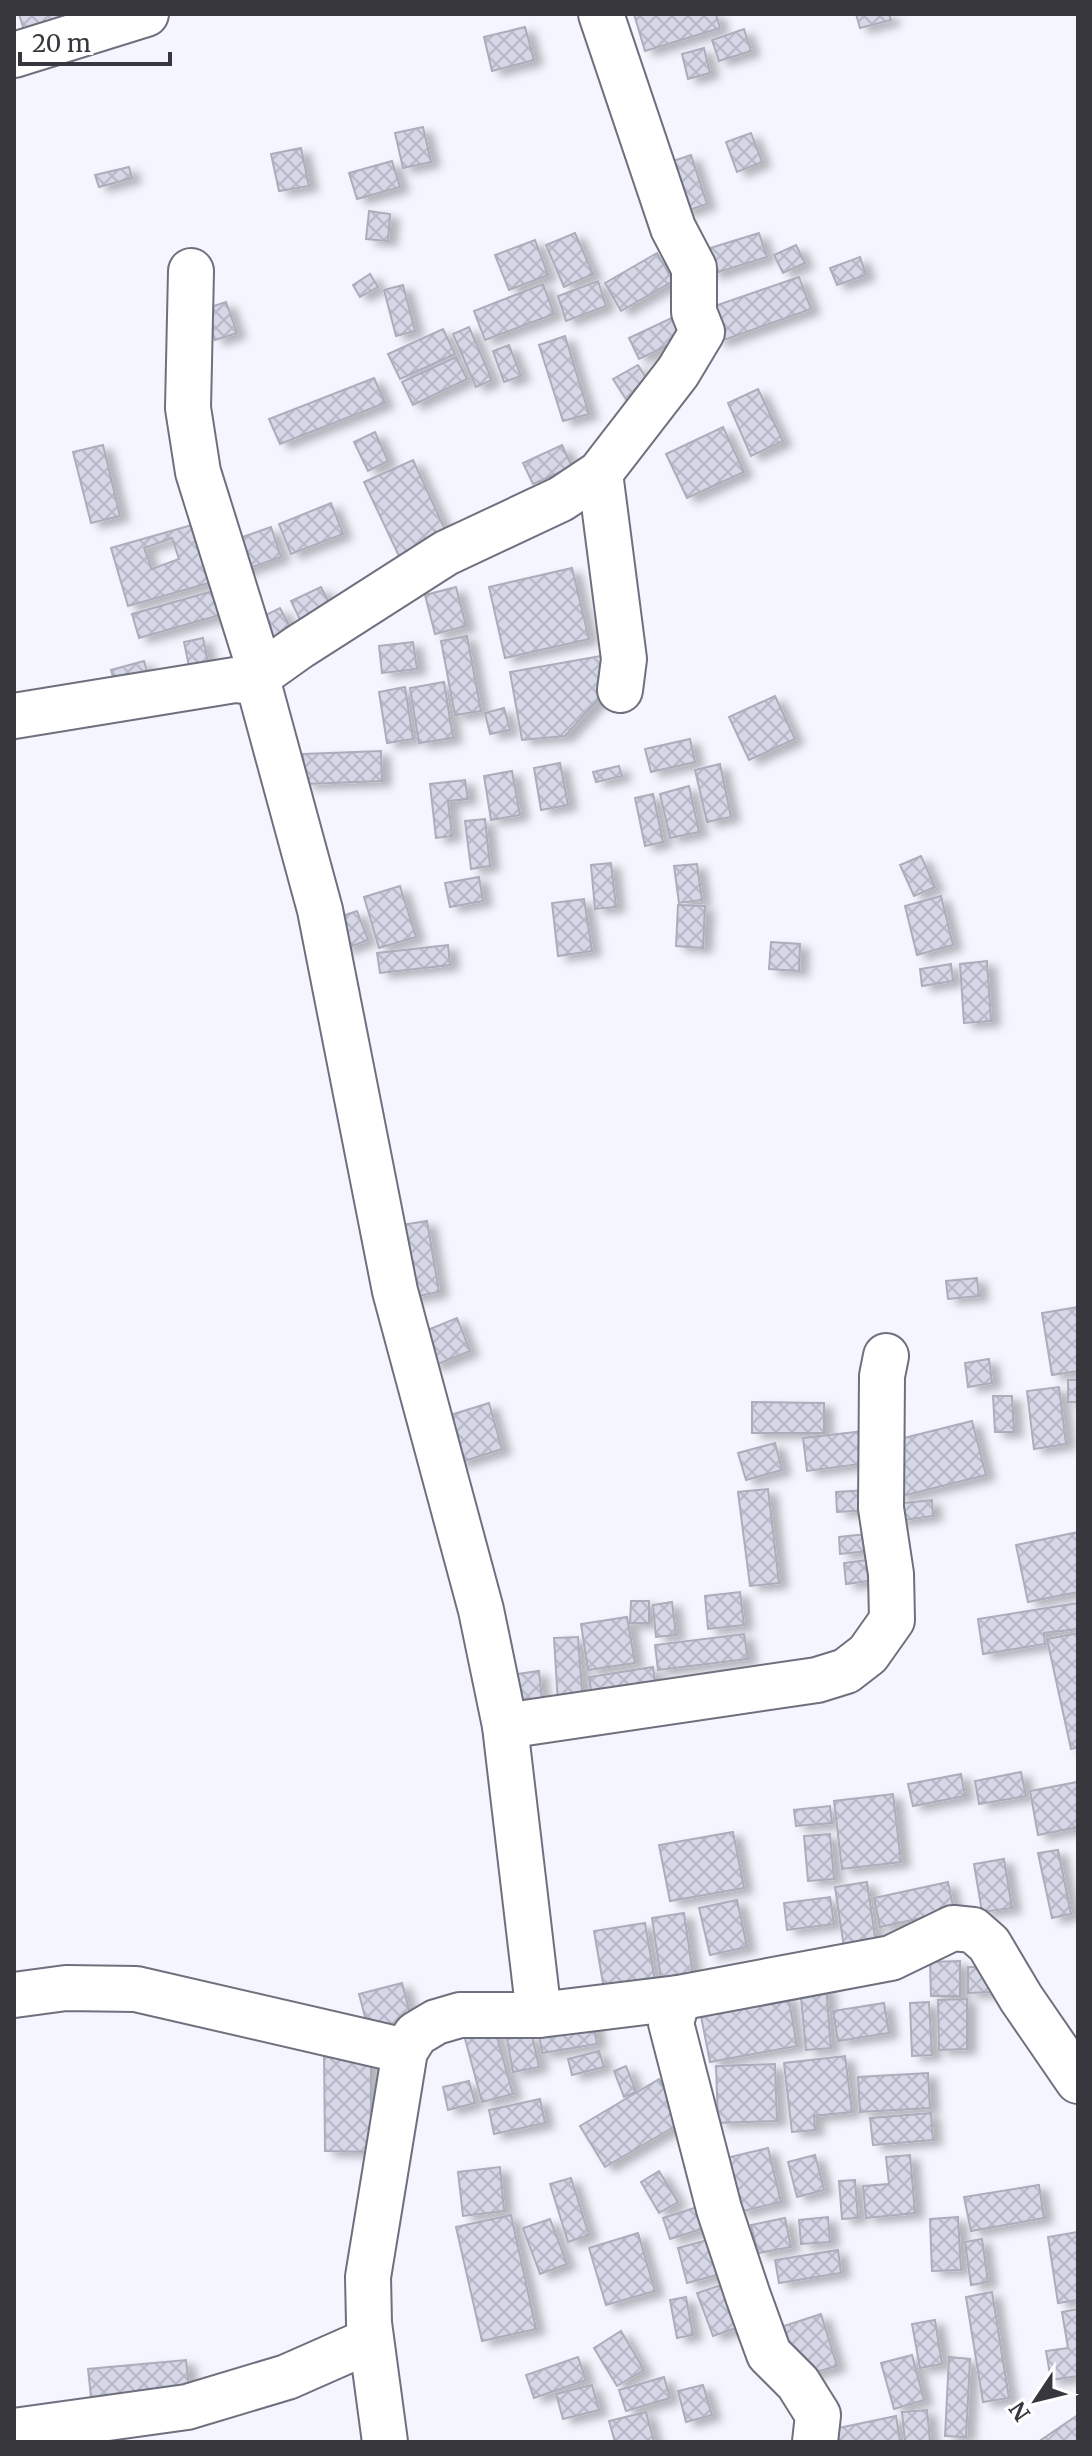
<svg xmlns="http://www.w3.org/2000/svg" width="1092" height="2456" font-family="Merriweather,serif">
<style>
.building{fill:url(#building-cross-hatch);stroke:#acadbb;stroke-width:2;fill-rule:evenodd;filter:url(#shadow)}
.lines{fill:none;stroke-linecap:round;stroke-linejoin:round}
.minor-casing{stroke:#6f707e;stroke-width:48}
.minor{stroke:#fff;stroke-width:44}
</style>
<defs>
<pattern id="building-cross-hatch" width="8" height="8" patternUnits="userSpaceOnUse" patternTransform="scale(2)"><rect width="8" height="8" fill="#d5d6e6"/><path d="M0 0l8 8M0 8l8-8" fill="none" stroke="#b7b8c6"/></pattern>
<filter id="shadow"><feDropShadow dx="9" dy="5" stdDeviation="4" flood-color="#0004"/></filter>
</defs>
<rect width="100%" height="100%" fill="#f4f5fe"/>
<!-- building -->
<g class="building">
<polygon points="19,14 89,14 27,40"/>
<polygon points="634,14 716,14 720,28 645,51"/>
<polygon points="856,14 889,14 891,20 860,28"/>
<polygon points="525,27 534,60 492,71 484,37"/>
<polygon points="744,29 751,51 719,61 712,40"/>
<polygon points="704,48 710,73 688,79 682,54"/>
<polygon points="423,127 431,162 403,168 395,133"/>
<polygon points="751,133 762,162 737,172 726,142"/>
<polygon points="301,148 309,186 279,191 271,154"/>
<polygon points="691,155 707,204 683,212 667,163"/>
<polygon points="392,161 400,187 357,199 349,173"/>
<polygon points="129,167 132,178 99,187 95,175"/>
<polygon points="369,211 390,214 388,241 366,239"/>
<polygon points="575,233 593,274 564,287 546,245"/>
<polygon points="759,233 767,257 712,274 704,250"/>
<polygon points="535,240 548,275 509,290 495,255"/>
<polygon points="796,245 805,263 783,273 774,255"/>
<polygon points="657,253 673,281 621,311 605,283"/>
<polygon points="860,257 866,275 837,285 830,268"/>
<polygon points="370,274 378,287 360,297 353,285"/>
<polygon points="799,277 811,309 718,342 706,309"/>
<polygon points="598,281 606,306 566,321 558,296"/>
<polygon points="543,284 554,314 485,340 474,311"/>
<polygon points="403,285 415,331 396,336 384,290"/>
<polygon points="226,302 237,333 215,340 205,309"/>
<polygon points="678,315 688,336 639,359 629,338"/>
<polygon points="469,327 492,380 476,387 453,334"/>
<polygon points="443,329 455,354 400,379 388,354"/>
<polygon points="565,336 589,414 563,421 539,345"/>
<polygon points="509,345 521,376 504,382 493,351"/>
<polygon points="456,357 467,379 413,405 402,382"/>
<polygon points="638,365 653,389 629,404 613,379"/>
<polygon points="374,378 385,403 280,444 269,419"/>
<polygon points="758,389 783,441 751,456 728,403"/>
<polygon points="723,427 744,472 687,498 666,454"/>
<polygon points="375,432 388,461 368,471 354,442"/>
<polygon points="103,445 120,516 91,523 73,452"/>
<polygon points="562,445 572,467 533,484 523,463"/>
<polygon points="413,460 447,534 399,556 364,482"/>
<polygon points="331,503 343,534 291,554 279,524"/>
<path d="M199,523L216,581L128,606L111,548ZM172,538L179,559L152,569L144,548Z"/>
<polygon points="271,527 281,557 238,572 228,542"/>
<polygon points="572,568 589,639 505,658 489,587"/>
<polygon points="321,587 334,612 304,628 291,601"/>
<polygon points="456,587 466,626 435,634 425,595"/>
<polygon points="220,589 227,613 139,638 132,614"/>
<polygon points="280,608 297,640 270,653 254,621"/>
<polygon points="467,636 481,711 455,715 441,641"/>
<polygon points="203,638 210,672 191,676 184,642"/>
<polygon points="413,642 417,669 382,673 379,646"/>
<polygon points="601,656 604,693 565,736 522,740 510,672"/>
<polygon points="144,661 152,688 119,697 111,670"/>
<polygon points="444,682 453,738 419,743 410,688"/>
<polygon points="405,687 413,739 387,743 379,692"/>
<polygon points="775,696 795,739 749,760 729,717"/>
<polygon points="504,708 510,730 490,734 485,713"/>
<polygon points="690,739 695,762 651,772 645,749"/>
<polygon points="381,751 382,781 305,784 303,754"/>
<polygon points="560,763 568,805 541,810 534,768"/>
<polygon points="720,764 731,817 707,822 695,770"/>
<polygon points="619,766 622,776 596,782 593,772"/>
<polygon points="512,771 520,815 491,820 484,776"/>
<polygon points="465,780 468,799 448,801 452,836 436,838 430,784"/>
<polygon points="689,786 699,832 670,838 660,794"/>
<polygon points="653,794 663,842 645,846 635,798"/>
<polygon points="485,819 490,866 471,869 465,821"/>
<polygon points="921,856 935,887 914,896 900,865"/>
<polygon points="611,863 616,907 595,909 591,865"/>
<polygon points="697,864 702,900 679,903 674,866"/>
<polygon points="479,877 483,901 450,907 445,883"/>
<polygon points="400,886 416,937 379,948 364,897"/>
<polygon points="941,896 953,945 917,955 905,906"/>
<polygon points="584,899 592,951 558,956 552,903"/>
<polygon points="678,905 705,906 703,948 676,946"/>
<polygon points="357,911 368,940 344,949 333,919"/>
<polygon points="771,942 800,944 799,971 769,969"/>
<polygon points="448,945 450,965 380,973 377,953"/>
<polygon points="987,961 991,1021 964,1023 960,964"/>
<polygon points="951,964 953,981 922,986 920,969"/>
<polygon points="427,1221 439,1292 408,1298 395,1226"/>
<polygon points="977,1278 979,1296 948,1299 946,1281"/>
<polygon points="1078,1307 1078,1371 1052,1375 1042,1313"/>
<polygon points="457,1318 470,1351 433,1366 420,1333"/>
<polygon points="989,1359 992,1383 968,1387 965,1363"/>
<rect x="1068" y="1380" width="10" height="22"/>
<polygon points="1059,1387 1066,1444 1034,1449 1027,1391"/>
<polygon points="993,1396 1012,1396 1014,1432 995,1432"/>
<polygon points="752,1402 824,1403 824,1433 752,1433"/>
<polygon points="489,1403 502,1449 458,1463 444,1417"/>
<polygon points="972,1421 986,1475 898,1497 884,1443"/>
<polygon points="864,1431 868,1463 807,1471 803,1438"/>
<polygon points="775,1443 782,1470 746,1480 738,1453"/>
<polygon points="768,1489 779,1583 750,1586 738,1492"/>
<polygon points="868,1490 869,1510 837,1512 836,1492"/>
<polygon points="932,1500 933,1516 897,1521 895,1504"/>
<polygon points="1078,1532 1078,1592 1028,1602 1016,1545"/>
<polygon points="876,1533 878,1550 840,1554 839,1537"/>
<polygon points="882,1558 884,1579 846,1584 844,1563"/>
<polygon points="740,1592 744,1625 708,1629 705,1596"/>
<polygon points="631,1601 649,1601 649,1623 630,1623"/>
<polygon points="672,1602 676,1635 656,1637 653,1605"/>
<polygon points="1078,1603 1078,1629 1044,1633 1045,1644 983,1654 978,1619"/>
<polygon points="627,1617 635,1663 588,1670 581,1624"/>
<polygon points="1078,1633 1078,1747 1071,1749 1047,1639"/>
<polygon points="744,1634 748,1659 658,1670 655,1645"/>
<polygon points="578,1637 583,1703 558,1705 554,1638"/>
<polygon points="653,1667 657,1695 593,1704 589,1677"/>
<polygon points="539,1671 543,1709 508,1713 503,1676"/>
<polygon points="1021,1772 1026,1796 979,1804 975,1781"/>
<polygon points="961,1774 965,1796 913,1806 908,1784"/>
<polygon points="1077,1782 1078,1827 1038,1835 1030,1791"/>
<polygon points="893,1794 901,1862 842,1869 834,1801"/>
<polygon points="830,1806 832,1823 796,1826 794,1810"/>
<polygon points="733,1832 744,1888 670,1901 659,1845"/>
<polygon points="830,1834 834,1879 808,1881 804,1836"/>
<polygon points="1058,1850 1071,1914 1052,1918 1038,1853"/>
<polygon points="1004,1859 1012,1908 982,1912 974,1864"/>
<polygon points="867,1882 876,1944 844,1948 835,1887"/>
<polygon points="948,1882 954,1911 880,1927 874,1898"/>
<polygon points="830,1897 834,1924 787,1930 784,1903"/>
<polygon points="737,1900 747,1947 710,1955 699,1908"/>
<polygon points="684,1913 693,1975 661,1979 652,1918"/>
<polygon points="645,1923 655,1981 604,1989 594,1931"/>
<polygon points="960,1961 960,1996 931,1996 930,1962"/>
<polygon points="968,1967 994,1967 993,1992 968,1993"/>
<polygon points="402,1983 412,2021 369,2032 359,1994"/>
<polygon points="826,1986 831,2048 806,2050 800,1987"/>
<polygon points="788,1995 797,2046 710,2062 700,2011"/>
<polygon points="967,1999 967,2049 939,2050 938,2000"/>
<polygon points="929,2002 932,2055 912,2056 910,2003"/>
<polygon points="884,2003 889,2033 838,2041 833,2011"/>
<polygon points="593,2018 597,2044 542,2053 538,2028"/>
<polygon points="494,2027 513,2094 482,2102 464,2035"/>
<polygon points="532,2035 539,2067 513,2072 507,2039"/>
<polygon points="324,2051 371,2051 371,2152 325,2151"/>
<polygon points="599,2051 604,2067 572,2075 568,2059"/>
<polygon points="845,2056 852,2112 814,2116 815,2130 792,2132 784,2063"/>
<polygon points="775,2064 777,2121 718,2123 716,2066"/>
<polygon points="626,2066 636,2092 624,2097 614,2071"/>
<polygon points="928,2073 930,2108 860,2112 858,2077"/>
<polygon points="659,2079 684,2121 605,2167 580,2126"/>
<polygon points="469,2081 475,2103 448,2110 443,2087"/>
<polygon points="540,2099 545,2123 494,2134 489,2110"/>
<polygon points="931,2113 933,2140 873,2145 870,2118"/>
<polygon points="768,2148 781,2202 739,2212 726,2158"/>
<polygon points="815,2155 824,2190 797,2197 788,2162"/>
<polygon points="910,2155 915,2213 866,2218 863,2186 889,2184 886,2157"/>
<polygon points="500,2167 504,2211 463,2216 458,2172"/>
<polygon points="659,2171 678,2202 659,2213 641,2182"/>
<polygon points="571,2178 589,2235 568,2242 550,2184"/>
<polygon points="855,2180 858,2218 842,2219 839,2181"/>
<polygon points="1039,2185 1044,2218 971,2231 964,2197"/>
<polygon points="710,2203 717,2224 670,2239 663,2218"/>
<polygon points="511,2215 536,2329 482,2341 456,2227"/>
<polygon points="828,2217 830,2242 801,2244 799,2220"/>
<polygon points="958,2217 961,2270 932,2271 930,2219"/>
<polygon points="785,2218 791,2247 758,2253 751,2225"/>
<polygon points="550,2219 567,2264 540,2274 523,2228"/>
<polygon points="1078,2232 1078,2300 1058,2303 1048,2237"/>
<polygon points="638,2233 655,2291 606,2305 589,2248"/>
<polygon points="719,2237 728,2272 687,2283 678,2248"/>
<polygon points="982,2239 988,2282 971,2285 965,2242"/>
<polygon points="838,2250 841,2273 779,2283 775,2260"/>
<polygon points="733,2281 748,2324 713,2336 697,2293"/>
<polygon points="992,2292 1009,2398 983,2402 966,2297"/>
<polygon points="686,2297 693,2335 677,2338 670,2300"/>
<polygon points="1078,2309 1078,2376 1051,2380 1046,2351 1068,2348 1062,2312"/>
<polygon points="821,2314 837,2366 799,2377 784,2326"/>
<polygon points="935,2320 942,2364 920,2368 912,2324"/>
<polygon points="621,2331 644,2370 617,2386 594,2348"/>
<polygon points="912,2355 924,2400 894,2409 881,2363"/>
<polygon points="578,2357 586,2380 534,2398 526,2375"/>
<polygon points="949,2357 970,2359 966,2437 945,2436"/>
<polygon points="186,2360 189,2387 91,2397 88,2369"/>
<polygon points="664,2377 670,2398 626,2411 619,2390"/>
<polygon points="592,2385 599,2410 563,2419 556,2394"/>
<polygon points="703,2385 712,2415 686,2422 678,2391"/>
<polygon points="927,2410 930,2442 905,2442 902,2412"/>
<polygon points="646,2412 654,2442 615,2442 609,2421"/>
<polygon points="1078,2415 1078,2442 1038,2442"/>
<polygon points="896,2416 900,2441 827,2442 824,2431"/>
</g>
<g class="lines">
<!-- minor casing -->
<g class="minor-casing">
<g id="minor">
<polyline points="14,55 146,14"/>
<polyline points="191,271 188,408 198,472 261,674"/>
<polyline points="600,473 624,659 620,690"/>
<polyline points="258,682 320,910 395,1291 481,1610 505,1726 539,2015"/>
<polyline points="14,716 235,680 258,682 261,674 299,647 446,553 561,499 600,473 678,372 702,332 694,312 694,268 673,228 601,14"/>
<polyline points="505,1726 817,1680 846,1671 868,1654 892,1620 891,1574 881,1508 882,1376 886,1356"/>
<polyline points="14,1995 66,1988 136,1989 405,2051"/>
<polyline points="678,1998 671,2023 719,2209 748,2296 769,2354 798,2383 818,2415 815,2442"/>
<polyline points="14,2431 187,2407 287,2377 371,2340"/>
<polyline points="385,2442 369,2323 368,2277 405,2051 416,2034 436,2022 460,2015 539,2015 678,1998 891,1958 953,1928 973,1930 989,1944 1021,1998 1078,2081"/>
</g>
</g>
<!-- minor -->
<use href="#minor" class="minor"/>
</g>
<!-- border -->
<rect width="1092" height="2456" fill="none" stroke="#37373d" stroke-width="32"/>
<!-- north arrow -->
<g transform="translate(1036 2400) rotate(235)" stroke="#ffffff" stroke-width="6" paint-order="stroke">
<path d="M0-6L14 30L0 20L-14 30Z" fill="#37373d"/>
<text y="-12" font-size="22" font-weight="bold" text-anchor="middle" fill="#37373d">N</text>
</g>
<!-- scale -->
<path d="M20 52v12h150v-12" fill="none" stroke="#37373d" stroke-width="4"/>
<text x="32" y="52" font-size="24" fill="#37373d" stroke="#ffffff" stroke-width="6" paint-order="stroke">20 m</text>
</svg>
